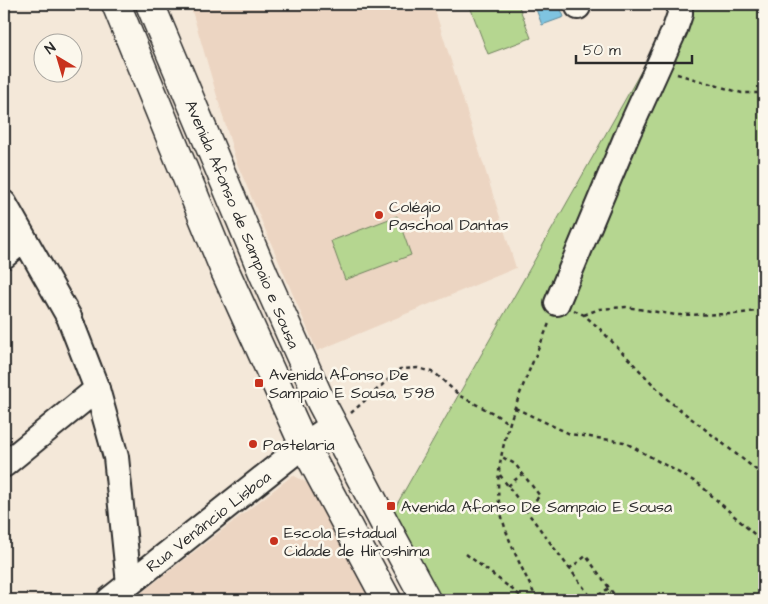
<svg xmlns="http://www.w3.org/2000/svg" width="768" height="604" font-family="'Architects Daughter',sans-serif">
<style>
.built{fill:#ecd5c2}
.green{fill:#b5d690;stroke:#70805e}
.water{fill:#7fc4e0;stroke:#5d8798}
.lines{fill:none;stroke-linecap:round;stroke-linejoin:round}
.minor-casing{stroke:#2b2b2b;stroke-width:28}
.major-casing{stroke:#2b2b2b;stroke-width:31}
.path{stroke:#2b2b2b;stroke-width:2.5;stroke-dasharray:4 4;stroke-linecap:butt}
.minor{stroke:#fbf7ec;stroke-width:24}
.major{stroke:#fbf7ec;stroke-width:28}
.poi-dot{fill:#c8321e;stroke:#fbf7ec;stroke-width:2}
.labels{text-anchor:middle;stroke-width:5;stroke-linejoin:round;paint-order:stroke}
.poi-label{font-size:16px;fill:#2b2b2b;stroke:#fbf7ec;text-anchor:start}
.street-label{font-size:16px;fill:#2b2b2b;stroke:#fbf7ec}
</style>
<rect width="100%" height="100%" fill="#f4e8d9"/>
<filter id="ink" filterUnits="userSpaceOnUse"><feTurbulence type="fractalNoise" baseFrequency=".02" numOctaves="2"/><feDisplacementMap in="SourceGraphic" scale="10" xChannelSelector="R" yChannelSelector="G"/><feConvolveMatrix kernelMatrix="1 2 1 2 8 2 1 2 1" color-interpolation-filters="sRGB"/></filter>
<g filter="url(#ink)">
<!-- built -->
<g class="built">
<polygon points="190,4 433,4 516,268 317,351 236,161"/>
<polygon points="293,475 309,484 373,600 137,600 136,597"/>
</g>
<!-- green -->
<g class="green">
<polygon points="469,4 518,4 531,38 488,54"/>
<polygon points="679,4 764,4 764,600 434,600 388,520"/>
<polygon points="397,216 411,255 345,280 331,241"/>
</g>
<!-- water -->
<polygon class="water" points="534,4 559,4 564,17 542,25"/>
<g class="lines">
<!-- minor casing -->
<g class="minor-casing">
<g id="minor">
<polyline points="577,4 578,7"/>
<polyline points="4,203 69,317 97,389 116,457 129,584"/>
<polyline points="4,256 24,239"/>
<polyline points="557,303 628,133 675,29 680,14 680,4"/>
<polyline points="4,465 97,389"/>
<polyline points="109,600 304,445 333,425"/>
</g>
</g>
<!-- major casing -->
<g class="major-casing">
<g id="major">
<polyline points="116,4 225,271 304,445 387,600"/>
<polyline points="150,4 264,275 321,402 385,524 426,600"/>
</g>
</g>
<!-- path -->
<g class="path">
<polyline points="677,74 742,93 764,93"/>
<polyline points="574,310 584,315 599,328 668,400 764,476"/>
<polyline points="584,315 599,309 626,307 676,315 734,314 764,310"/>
<polyline points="515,408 570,434 624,442 699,484 764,543"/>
<polyline points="351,413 400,369 418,368 435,373 460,396 493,413 508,423"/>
<polyline points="500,475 525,509 540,496 515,464 502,457"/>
<polyline points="508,486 522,474"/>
<polyline points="525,509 593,600"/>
<polyline points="466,554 526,600"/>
<polyline points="569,569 586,556 618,600"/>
<path d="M537,600C524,571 506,540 500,508C489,452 529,373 550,321"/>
<polyline points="592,600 609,588"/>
</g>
<!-- minor -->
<use href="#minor" class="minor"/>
<!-- major -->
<use href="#major" class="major"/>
</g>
</g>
<!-- markers -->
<g class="poi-dot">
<circle cx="379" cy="215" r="5"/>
<rect x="254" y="378" width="10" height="10" rx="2.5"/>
<circle cx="253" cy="444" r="5"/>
<rect x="386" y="501" width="10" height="10" rx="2.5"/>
<circle cx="274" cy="541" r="5"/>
</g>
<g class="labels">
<!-- poi labels -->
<g class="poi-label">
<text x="389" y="212">Colégio<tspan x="389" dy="18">Paschoal Dantas</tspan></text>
<text x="269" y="380">Avenida Afonso De<tspan x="269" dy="18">Sampaio E Sousa, 598</tspan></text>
<text x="263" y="450">Pastelaria</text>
<text x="401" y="512">Avenida Afonso De Sampaio E Sousa</text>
<text x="284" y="538">Escola Estadual<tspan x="284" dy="18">Cidade de Hiroshima</tspan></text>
</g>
<!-- street labels -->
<g class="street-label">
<text transform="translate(243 224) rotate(67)" y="6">Avenida Afonso de Sampaio e Sousa</text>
<text transform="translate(208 521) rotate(-38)" y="6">Rua Venâncio Lisboa</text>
</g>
</g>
<!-- margin -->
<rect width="768" height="604" fill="none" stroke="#fbf7ec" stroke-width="20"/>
<rect x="10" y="10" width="748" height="584" fill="none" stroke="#2b2b2b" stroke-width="2" filter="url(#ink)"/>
<!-- north arrow -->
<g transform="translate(58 58) rotate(322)"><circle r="24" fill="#fbf7ec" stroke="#a8a59f"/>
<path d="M0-4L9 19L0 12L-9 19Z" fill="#c8321e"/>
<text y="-8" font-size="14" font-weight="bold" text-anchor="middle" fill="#2b2b2b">N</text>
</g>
<!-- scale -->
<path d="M576 55v8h116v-8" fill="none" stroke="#2b2b2b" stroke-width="2.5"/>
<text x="583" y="55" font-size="15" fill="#2b2b2b" stroke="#fbf7ec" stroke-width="4" paint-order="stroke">50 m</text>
</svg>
